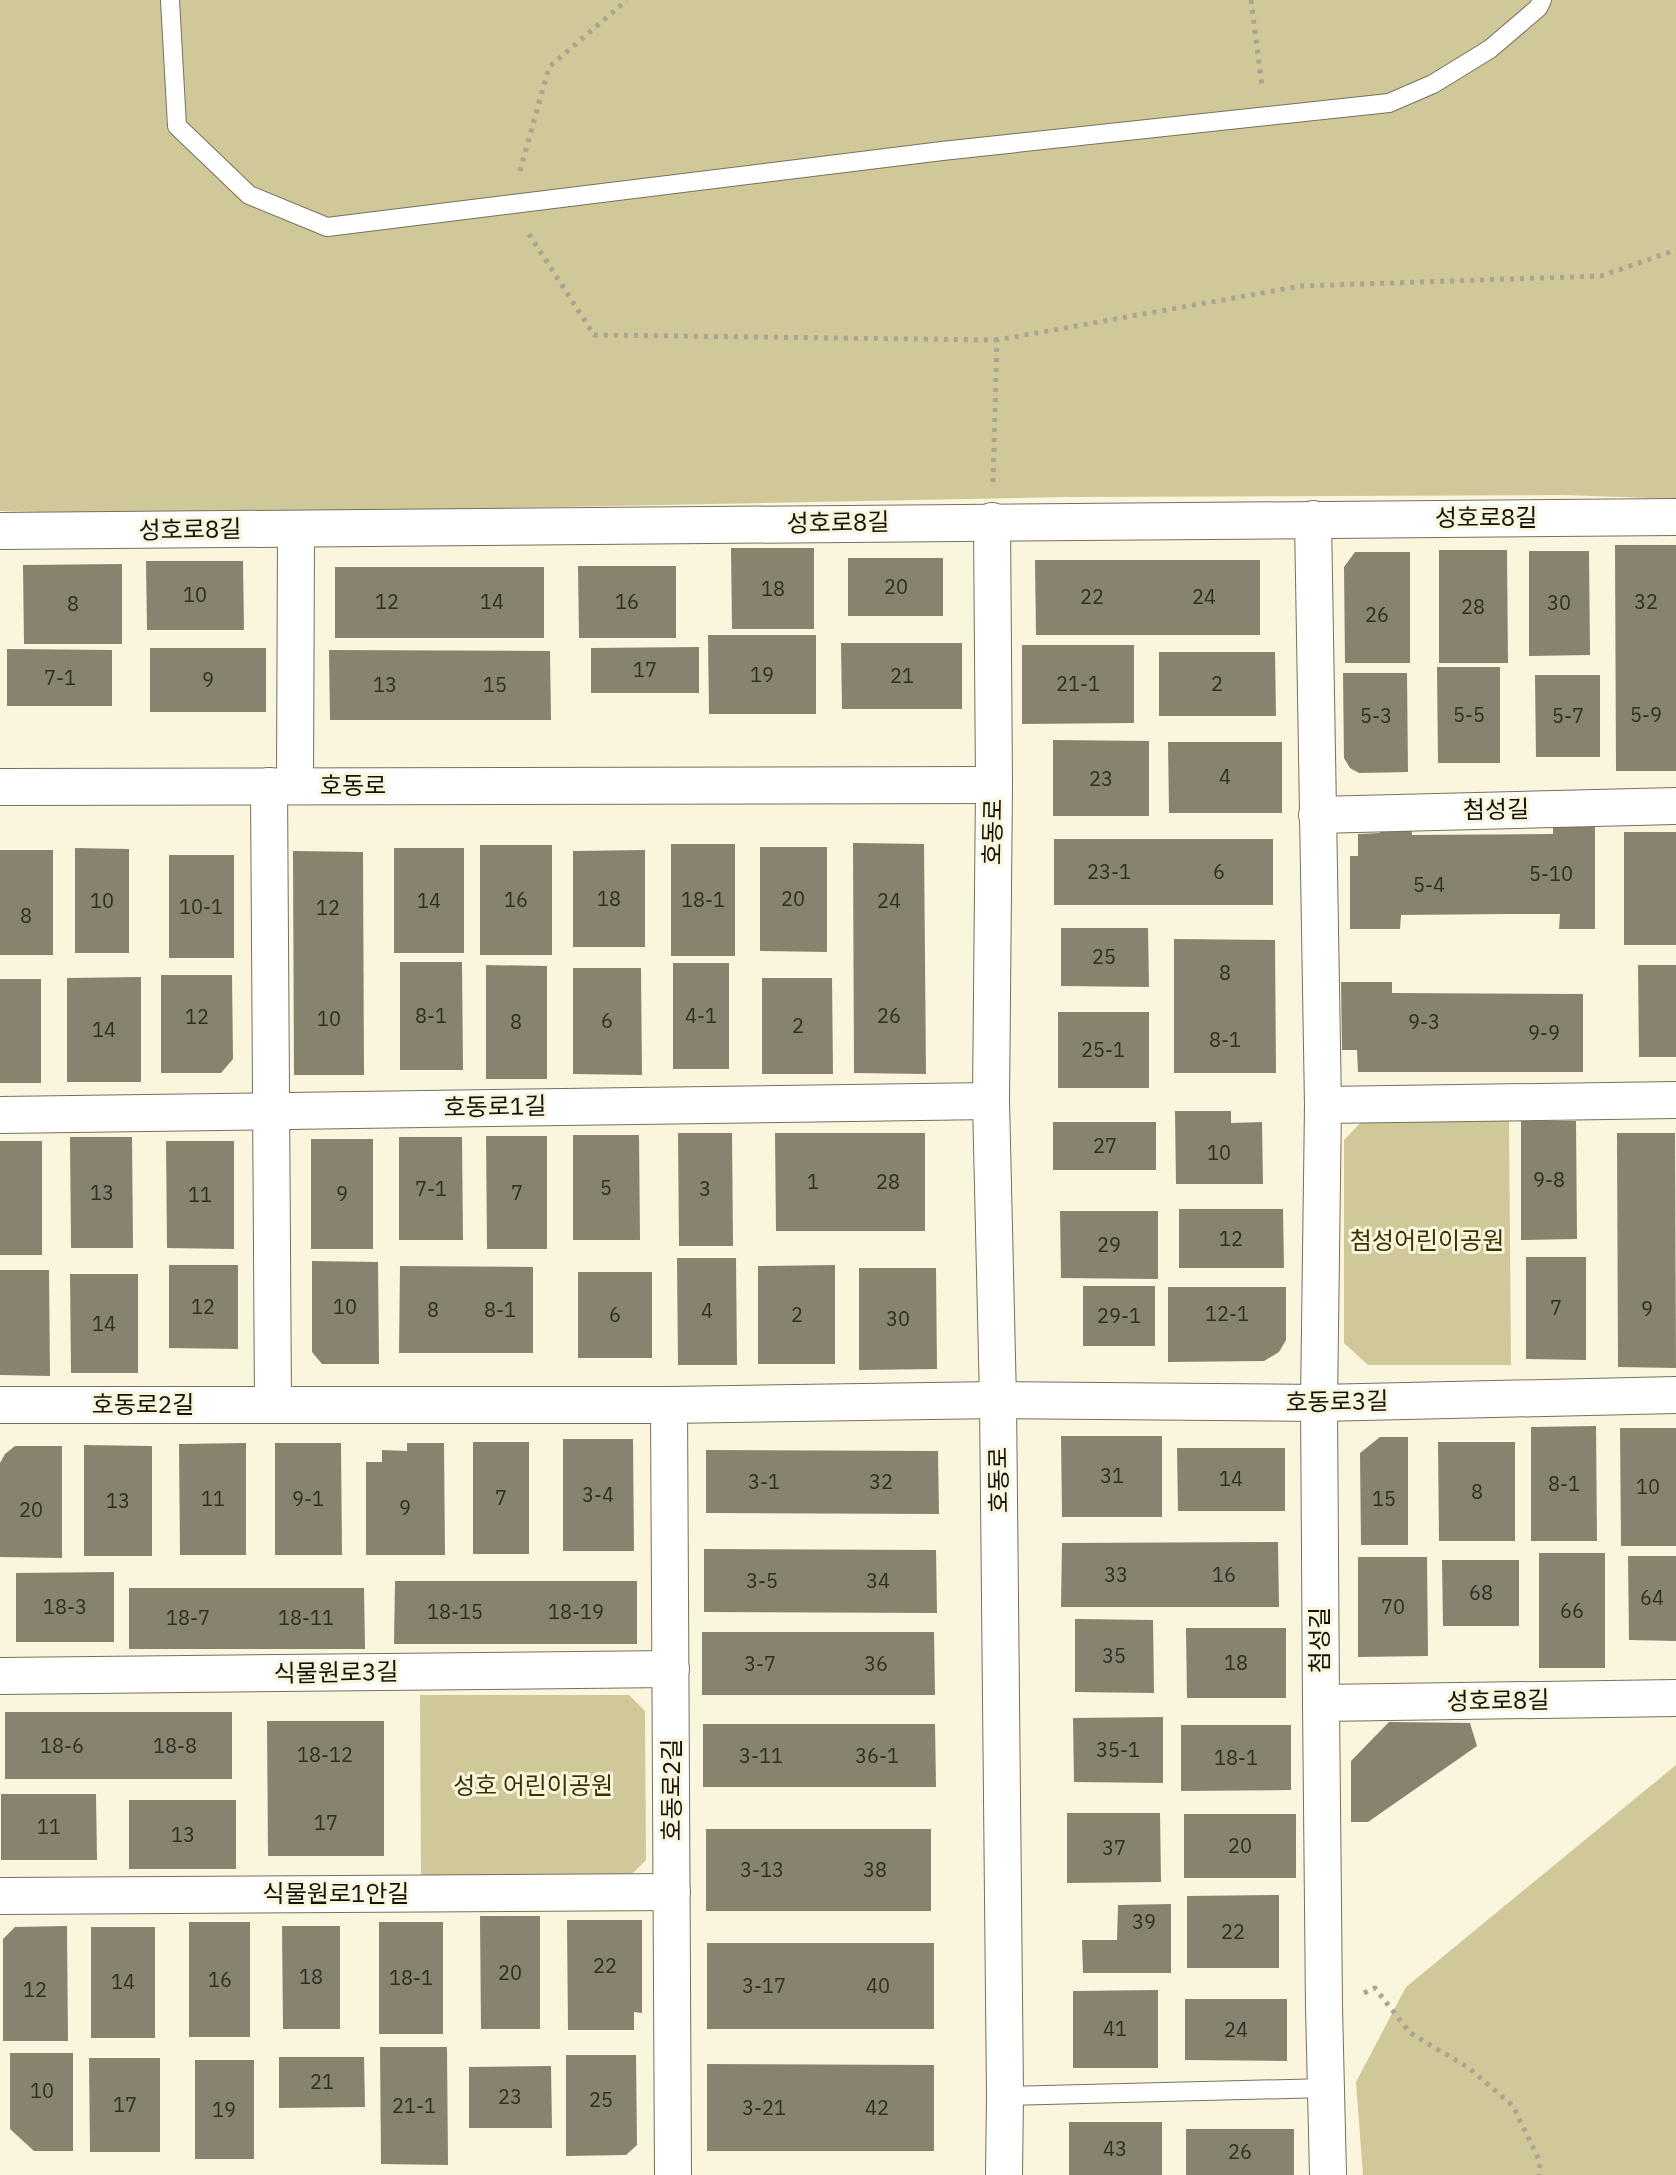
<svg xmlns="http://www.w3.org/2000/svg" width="1676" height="2175" font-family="'IBM Plex Sans','Noto Sans KR',sans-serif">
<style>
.green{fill:#d1c899}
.building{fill:#88836e}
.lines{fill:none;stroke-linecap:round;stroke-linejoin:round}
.service-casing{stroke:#75715c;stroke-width:20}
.minor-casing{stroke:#75715c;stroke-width:38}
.path{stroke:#a9a593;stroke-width:5;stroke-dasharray:4 6;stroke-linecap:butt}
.service{stroke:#fff;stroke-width:18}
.minor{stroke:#fff;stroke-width:36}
.labels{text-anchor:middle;stroke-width:6;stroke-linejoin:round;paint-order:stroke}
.number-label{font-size:20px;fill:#312f23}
.street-label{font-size:24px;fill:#14130a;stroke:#faf5dd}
.park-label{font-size:24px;fill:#393101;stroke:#faf5dd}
</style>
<rect width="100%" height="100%" fill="#faf5dd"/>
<!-- green -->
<g class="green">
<polygon points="0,0 1676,0 1676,499 1564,495 1066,497 153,515 0,511"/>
<polygon points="1367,1116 1509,1117 1511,1365 1368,1365 1344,1343 1344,1140"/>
<polygon points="420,1695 629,1695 645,1711 646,1860 630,1876 421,1876"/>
<polygon points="1676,1765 1676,2175 1363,2175 1356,2082 1406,1987"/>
</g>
<!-- building -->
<g class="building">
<polygon points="1615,545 1676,545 1676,771 1616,771"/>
<polygon points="731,548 814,548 814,629 732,629"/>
<polygon points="1439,550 1507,550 1508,663 1439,663"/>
<polygon points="1529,551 1589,551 1590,655 1529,656"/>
<polygon points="1355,552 1410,552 1410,663 1345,663 1344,567"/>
<rect x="848" y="558" width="95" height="58"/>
<polygon points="1035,560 1260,560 1260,635 1036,635"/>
<polygon points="146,561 243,561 244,630 147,630"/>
<polygon points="122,564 122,644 24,644 23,565"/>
<polygon points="578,566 676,566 676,638 579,638"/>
<rect x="335" y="567" width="209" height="71"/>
<polygon points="708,635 816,635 816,714 709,714"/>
<polygon points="841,643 962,643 962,709 842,709"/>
<polygon points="1022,645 1134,645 1134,723 1022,724"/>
<polygon points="699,647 699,693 591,693 591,648"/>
<rect x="150" y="648" width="116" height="64"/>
<polygon points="7,649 112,650 112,706 7,706"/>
<polygon points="329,650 550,651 551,720 330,720"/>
<polygon points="1159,652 1275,652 1276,716 1159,716"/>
<polygon points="1437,667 1500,667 1500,763 1438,763"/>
<polygon points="1343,673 1407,673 1408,772 1359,773 1350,768 1344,758"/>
<polygon points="1535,675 1600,675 1600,757 1536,757"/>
<polygon points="1053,740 1149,741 1149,816 1053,816"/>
<polygon points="1168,742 1282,742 1282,813 1169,813"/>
<polygon points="1411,826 1412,835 1553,834 1553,827 1595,826 1595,929 1559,929 1560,914 1507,914 1401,915 1400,929 1350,929 1350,856 1358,856 1358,834 1380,833 1380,827"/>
<rect x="1624" y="832" width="52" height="113"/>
<rect x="1054" y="839" width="219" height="66"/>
<polygon points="853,843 924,844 926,1074 854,1073"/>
<rect x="671" y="844" width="64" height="112"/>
<rect x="480" y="845" width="72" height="110"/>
<polygon points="760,847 827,847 827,952 760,951"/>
<polygon points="75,848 129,849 129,953 75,953"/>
<rect x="394" y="848" width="70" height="105"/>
<rect x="0" y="850" width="53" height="105"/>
<polygon points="645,850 645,947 573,947 573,851"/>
<polygon points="293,851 363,852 364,1075 294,1075"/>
<rect x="169" y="855" width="65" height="103"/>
<polygon points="1061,928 1148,928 1149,987 1061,986"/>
<polygon points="1174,939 1275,940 1276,1073 1174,1073"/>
<polygon points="400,962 462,962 463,1070 400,1070"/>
<rect x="673" y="963" width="56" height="106"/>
<polygon points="486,965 547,966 547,1079 486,1079"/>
<polygon points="1638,965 1676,965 1676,1057 1639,1057"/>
<polygon points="573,968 641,968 642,1075 573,1074"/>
<polygon points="161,975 232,975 233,1059 221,1073 161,1073"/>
<polygon points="141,977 141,1082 67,1082 67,978"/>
<polygon points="762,978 832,978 833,1074 762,1074"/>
<rect x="0" y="979" width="41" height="104"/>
<polygon points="1341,982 1392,982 1392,993 1583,994 1583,1072 1358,1072 1357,1050 1342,1050"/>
<rect x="1058" y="1012" width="91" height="76"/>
<polygon points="1175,1111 1231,1111 1231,1123 1262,1122 1263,1184 1176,1184"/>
<polygon points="1521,1121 1576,1121 1577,1239 1521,1240"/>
<rect x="1053" y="1122" width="103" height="48"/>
<polygon points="678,1133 732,1133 733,1246 679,1246"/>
<polygon points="775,1133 925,1133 925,1231 776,1231"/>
<polygon points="1617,1133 1675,1133 1676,1368 1618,1367"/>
<polygon points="573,1135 639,1135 640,1240 573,1240"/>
<polygon points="486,1136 547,1136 547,1249 487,1249"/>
<polygon points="70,1137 132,1137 133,1248 71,1248"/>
<polygon points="399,1137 462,1137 463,1240 399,1240"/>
<rect x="311" y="1139" width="62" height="110"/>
<rect x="0" y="1141" width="42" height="114"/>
<polygon points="166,1141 234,1141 234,1249 167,1248"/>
<polygon points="1179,1209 1283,1209 1284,1268 1179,1268"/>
<polygon points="1060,1211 1158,1211 1158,1279 1061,1278"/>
<polygon points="1526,1257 1586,1257 1586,1360 1526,1359"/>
<polygon points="677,1258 736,1258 737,1365 678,1365"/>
<polygon points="312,1261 378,1262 379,1364 322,1364 312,1352"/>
<polygon points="169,1265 238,1265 238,1349 169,1348"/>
<polygon points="835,1265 835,1364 758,1364 758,1266"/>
<polygon points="400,1266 533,1267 533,1353 399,1353"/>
<polygon points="859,1268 936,1268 937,1369 859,1370"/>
<polygon points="0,1270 49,1270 50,1376 0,1375"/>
<rect x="578" y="1272" width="74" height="86"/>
<polygon points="70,1274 138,1274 138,1373 71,1373"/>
<rect x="1083" y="1286" width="72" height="60"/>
<polygon points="1168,1287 1286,1287 1286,1340 1279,1352 1264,1361 1168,1362"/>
<polygon points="1596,1426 1597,1541 1531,1541 1531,1427"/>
<polygon points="1620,1428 1676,1428 1676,1546 1621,1546"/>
<polygon points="1061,1436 1162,1436 1162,1517 1062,1517"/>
<polygon points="1380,1437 1408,1437 1408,1545 1361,1545 1360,1453"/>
<polygon points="563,1439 633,1439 634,1551 563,1551"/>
<rect x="473" y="1442" width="56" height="112"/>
<polygon points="1438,1442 1515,1442 1515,1541 1439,1541"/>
<polygon points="246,1443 246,1555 180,1555 179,1444"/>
<polygon points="275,1443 341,1443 342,1555 275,1555"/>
<polygon points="407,1443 444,1443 445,1555 366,1555 366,1462 382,1462 382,1450 407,1451"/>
<polygon points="84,1445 152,1446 152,1556 84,1556"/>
<polygon points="15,1446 62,1446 62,1558 0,1557 0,1463 5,1454"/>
<polygon points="1177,1448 1285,1448 1285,1511 1178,1511"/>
<polygon points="706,1450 938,1451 939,1514 706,1513"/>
<polygon points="1278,1542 1279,1607 1061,1607 1062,1543"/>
<polygon points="704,1549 936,1550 937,1613 704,1612"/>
<rect x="1539" y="1553" width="66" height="115"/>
<polygon points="1628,1556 1676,1556 1676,1641 1629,1640"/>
<polygon points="1358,1557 1427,1557 1428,1656 1358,1657"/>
<polygon points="1442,1560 1519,1560 1519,1626 1443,1626"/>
<polygon points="114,1572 114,1642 16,1642 16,1573"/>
<polygon points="395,1581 637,1581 637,1644 394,1644"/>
<polygon points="129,1588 364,1588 365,1649 129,1649"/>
<polygon points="1075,1619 1153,1620 1154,1693 1075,1692"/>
<polygon points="1186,1628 1286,1628 1286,1698 1187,1698"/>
<polygon points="702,1632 934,1632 935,1695 702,1695"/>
<rect x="5" y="1712" width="227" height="67"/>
<polygon points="1163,1717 1163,1783 1074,1782 1073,1718"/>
<polygon points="267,1721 384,1721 384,1856 268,1856"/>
<polygon points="1389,1722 1470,1723 1477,1746 1368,1822 1351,1822 1351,1761"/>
<polygon points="703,1724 935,1724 936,1787 703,1787"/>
<polygon points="1181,1725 1291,1725 1291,1790 1181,1791"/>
<polygon points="1,1794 96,1794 97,1860 1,1860"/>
<rect x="129" y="1800" width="107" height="69"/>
<polygon points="1067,1813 1160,1813 1161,1882 1067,1883"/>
<rect x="1184" y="1814" width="112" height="64"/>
<rect x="706" y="1829" width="225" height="82"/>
<polygon points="1279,1895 1279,1968 1187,1968 1187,1896"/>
<polygon points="1171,1904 1171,1973 1083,1973 1082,1940 1117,1940 1118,1905"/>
<polygon points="480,1916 540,1916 540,2029 481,2029"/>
<polygon points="567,1920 642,1920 642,2013 634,2012 634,2030 568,2030"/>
<rect x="189" y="1922" width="61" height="115"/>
<rect x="379" y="1922" width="64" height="112"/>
<polygon points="67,1926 68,2041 3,2041 3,1939 15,1927"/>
<polygon points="282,1926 340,1926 340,2029 283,2029"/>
<rect x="91" y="1927" width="64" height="111"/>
<rect x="707" y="1943" width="227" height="86"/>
<polygon points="1158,1990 1158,2068 1073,2068 1073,1991"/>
<polygon points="1185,1999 1287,1999 1287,2061 1185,2060"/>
<polygon points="380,2047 447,2047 448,2165 381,2164"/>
<polygon points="10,2053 73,2053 73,2151 34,2151 10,2129"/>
<polygon points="566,2055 636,2055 637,2145 626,2155 566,2156"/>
<polygon points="279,2057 364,2057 365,2107 279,2108"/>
<polygon points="89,2058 160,2058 160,2152 90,2152"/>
<rect x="195" y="2060" width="59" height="99"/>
<polygon points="707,2064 934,2065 934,2151 707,2151"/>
<polygon points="551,2066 552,2128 469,2128 469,2067"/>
<rect x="1069" y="2122" width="93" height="53"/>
<rect x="1186" y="2129" width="108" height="46"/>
</g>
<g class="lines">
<!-- service casing -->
<g class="service-casing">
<g id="service">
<polyline points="170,0 177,126 249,195 327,227 942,151 1389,103 1433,84 1490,49 1538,8 1542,0"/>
<polyline points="1005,2096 1327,2088"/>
</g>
</g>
<!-- minor casing -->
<g class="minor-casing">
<g id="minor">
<polyline points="1313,519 1323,1105 1319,1403 1321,1703 1324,2007 1328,2175"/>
<polyline points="992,521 994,785 991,1101 998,1400 1005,2096 1004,2175"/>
<polyline points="0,531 1676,517"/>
<polyline points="269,786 273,1404"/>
<polyline points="295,786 296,529"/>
<polyline points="0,787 994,785"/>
<polyline points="1317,815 1676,806"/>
<polyline points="1323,1105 1676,1100"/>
<polyline points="0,1115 991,1101"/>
<polyline points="0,1405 669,1405 998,1400 1319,1403 1676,1395"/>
<polyline points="669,1405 673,2175"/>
<polyline points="0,1676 671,1669"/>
<polyline points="1321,1703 1676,1698"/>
<polyline points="0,1896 672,1892"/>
</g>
</g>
<!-- path -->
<g class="path">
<polyline points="1251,0 1262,86"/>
<polyline points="520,171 549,67 627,0"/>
<polyline points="529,234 594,335 997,340"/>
<polyline points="993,482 997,340 1301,286 1601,276 1676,250"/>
<polyline points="1364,1993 1375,1988 1410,2033 1469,2068 1513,2106 1540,2162 1539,2175"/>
</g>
<!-- service -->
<use href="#service" class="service"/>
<!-- minor -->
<use href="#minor" class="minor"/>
</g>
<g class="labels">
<!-- number labels -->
<g class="number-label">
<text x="896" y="594">20</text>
<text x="773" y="596">18</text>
<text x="195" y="602">10</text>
<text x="1092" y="604">22</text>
<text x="1204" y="604">24</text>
<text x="387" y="609">12</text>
<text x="492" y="609">14</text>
<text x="627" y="609">16</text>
<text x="1646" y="609">32</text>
<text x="1559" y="610">30</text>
<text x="73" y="611">8</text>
<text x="1473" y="614">28</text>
<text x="1377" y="622">26</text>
<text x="645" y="677">17</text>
<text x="762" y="682">19</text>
<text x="902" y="683">21</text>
<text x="60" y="685">7-1</text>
<text x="208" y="687">9</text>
<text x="1078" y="691">21-1</text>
<text x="1217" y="691">2</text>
<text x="385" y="692">13</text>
<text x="495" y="692">15</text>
<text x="1469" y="722">5-5</text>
<text x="1646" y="722">5-9</text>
<text x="1376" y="723">5-3</text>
<text x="1568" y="723">5-7</text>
<text x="1225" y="784">4</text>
<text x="1101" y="786">23</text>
<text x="1109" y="879">23-1</text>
<text x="1219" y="879">6</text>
<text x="1551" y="881">5-10</text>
<text x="1429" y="892">5-4</text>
<text x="609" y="906">18</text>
<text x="793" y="906">20</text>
<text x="516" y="907">16</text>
<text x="703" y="907">18-1</text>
<text x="102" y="908">10</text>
<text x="429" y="908">14</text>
<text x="889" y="908">24</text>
<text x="201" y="914">10-1</text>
<text x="328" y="915">12</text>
<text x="26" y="923">8</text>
<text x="1104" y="964">25</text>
<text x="1225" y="980">8</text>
<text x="431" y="1023">8-1</text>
<text x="701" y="1023">4-1</text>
<text x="889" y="1023">26</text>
<text x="197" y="1024">12</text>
<text x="329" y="1026">10</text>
<text x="607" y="1028">6</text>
<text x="516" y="1029">8</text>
<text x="1424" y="1029">9-3</text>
<text x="798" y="1033">2</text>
<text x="104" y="1037">14</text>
<text x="1544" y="1040">9-9</text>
<text x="1225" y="1047">8-1</text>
<text x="1103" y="1057">25-1</text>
<text x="1105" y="1153">27</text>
<text x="1219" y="1160">10</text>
<text x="1549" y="1187">9-8</text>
<text x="813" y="1189">1</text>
<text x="888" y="1189">28</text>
<text x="606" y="1195">5</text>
<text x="431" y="1196">7-1</text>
<text x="705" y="1196">3</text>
<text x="102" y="1200">13</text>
<text x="517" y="1200">7</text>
<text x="342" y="1201">9</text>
<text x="200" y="1202">11</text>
<text x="1231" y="1246">12</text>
<text x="1109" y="1252">29</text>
<text x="203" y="1314">12</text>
<text x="345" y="1314">10</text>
<text x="1556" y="1315">7</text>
<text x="1647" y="1316">9</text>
<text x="433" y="1317">8</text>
<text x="500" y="1317">8-1</text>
<text x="707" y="1318">4</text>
<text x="1227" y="1321">12-1</text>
<text x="615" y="1322">6</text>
<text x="797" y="1322">2</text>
<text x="1119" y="1323">29-1</text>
<text x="898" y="1326">30</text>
<text x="104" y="1331">14</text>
<text x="1112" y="1483">31</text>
<text x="1231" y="1486">14</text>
<text x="764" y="1489">3-1</text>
<text x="881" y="1489">32</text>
<text x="1564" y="1491">8-1</text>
<text x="1648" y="1494">10</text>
<text x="1477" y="1499">8</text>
<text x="598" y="1502">3-4</text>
<text x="501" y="1505">7</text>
<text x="213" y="1506">11</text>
<text x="308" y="1506">9-1</text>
<text x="1384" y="1506">15</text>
<text x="118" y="1508">13</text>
<text x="405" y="1515">9</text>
<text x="31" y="1517">20</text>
<text x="1116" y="1582">33</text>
<text x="1224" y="1582">16</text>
<text x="762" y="1588">3-5</text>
<text x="878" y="1588">34</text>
<text x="1481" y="1600">68</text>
<text x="1652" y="1605">64</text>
<text x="65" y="1614">18-3</text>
<text x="1393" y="1614">70</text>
<text x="1572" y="1618">66</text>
<text x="455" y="1619">18-15</text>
<text x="576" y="1619">18-19</text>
<text x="188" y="1625">18-7</text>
<text x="306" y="1625">18-11</text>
<text x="1114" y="1663">35</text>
<text x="1236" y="1670">18</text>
<text x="760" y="1671">3-7</text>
<text x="876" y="1671">36</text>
<text x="62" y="1753">18-6</text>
<text x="175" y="1753">18-8</text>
<text x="1118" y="1757">35-1</text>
<text x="325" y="1762">18-12</text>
<text x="761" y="1763">3-11</text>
<text x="877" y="1763">36-1</text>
<text x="1236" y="1765">18-1</text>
<text x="326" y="1830">17</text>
<text x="49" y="1834">11</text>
<text x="183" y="1842">13</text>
<text x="1240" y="1853">20</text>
<text x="1114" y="1855">37</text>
<text x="762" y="1877">3-13</text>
<text x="875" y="1877">38</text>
<text x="1144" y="1929">39</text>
<text x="1233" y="1939">22</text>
<text x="605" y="1973">22</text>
<text x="510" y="1980">20</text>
<text x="311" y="1984">18</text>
<text x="411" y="1985">18-1</text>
<text x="220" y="1987">16</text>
<text x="123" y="1989">14</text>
<text x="764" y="1993">3-17</text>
<text x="878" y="1993">40</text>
<text x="35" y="1997">12</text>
<text x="1115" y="2036">41</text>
<text x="1236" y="2037">24</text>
<text x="322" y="2089">21</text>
<text x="42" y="2098">10</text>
<text x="510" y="2104">23</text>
<text x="601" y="2107">25</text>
<text x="125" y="2112">17</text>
<text x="414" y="2113">21-1</text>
<text x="764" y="2115">3-21</text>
<text x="877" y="2115">42</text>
<text x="224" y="2117">19</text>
<text x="1115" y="2156">43</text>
<text x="1240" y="2159">26</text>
</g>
<!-- street labels -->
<g class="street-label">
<text x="1486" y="526">성호로8길</text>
<text transform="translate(838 523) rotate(-1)" y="8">성호로8길</text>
<text transform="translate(190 530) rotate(-1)" y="8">성호로8길</text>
<text x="353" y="794">호동로</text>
<text transform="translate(1496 810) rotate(-1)" y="8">첨성길</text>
<text transform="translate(993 832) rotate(-89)" y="8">호동로</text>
<text transform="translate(495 1107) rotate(-1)" y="8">호동로1길</text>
<text transform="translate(1337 1402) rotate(-1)" y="8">호동로3길</text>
<text x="143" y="1413">호동로2길</text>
<text transform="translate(999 1480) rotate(-91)" y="8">호동로</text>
<text transform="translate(1320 1640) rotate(-90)" y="8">첨성길</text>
<text transform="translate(336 1673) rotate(-1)" y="8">식물원로3길</text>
<text transform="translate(1498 1701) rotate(-1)" y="8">성호로8길</text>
<text transform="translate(672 1790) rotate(-90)" y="8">호동로2길</text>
<text x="336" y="1902">식물원로1안길</text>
</g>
<!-- park labels -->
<g class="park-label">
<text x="1427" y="1249">첨성어린이공원</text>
<text x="533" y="1794">성호 어린이공원</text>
</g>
</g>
</svg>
